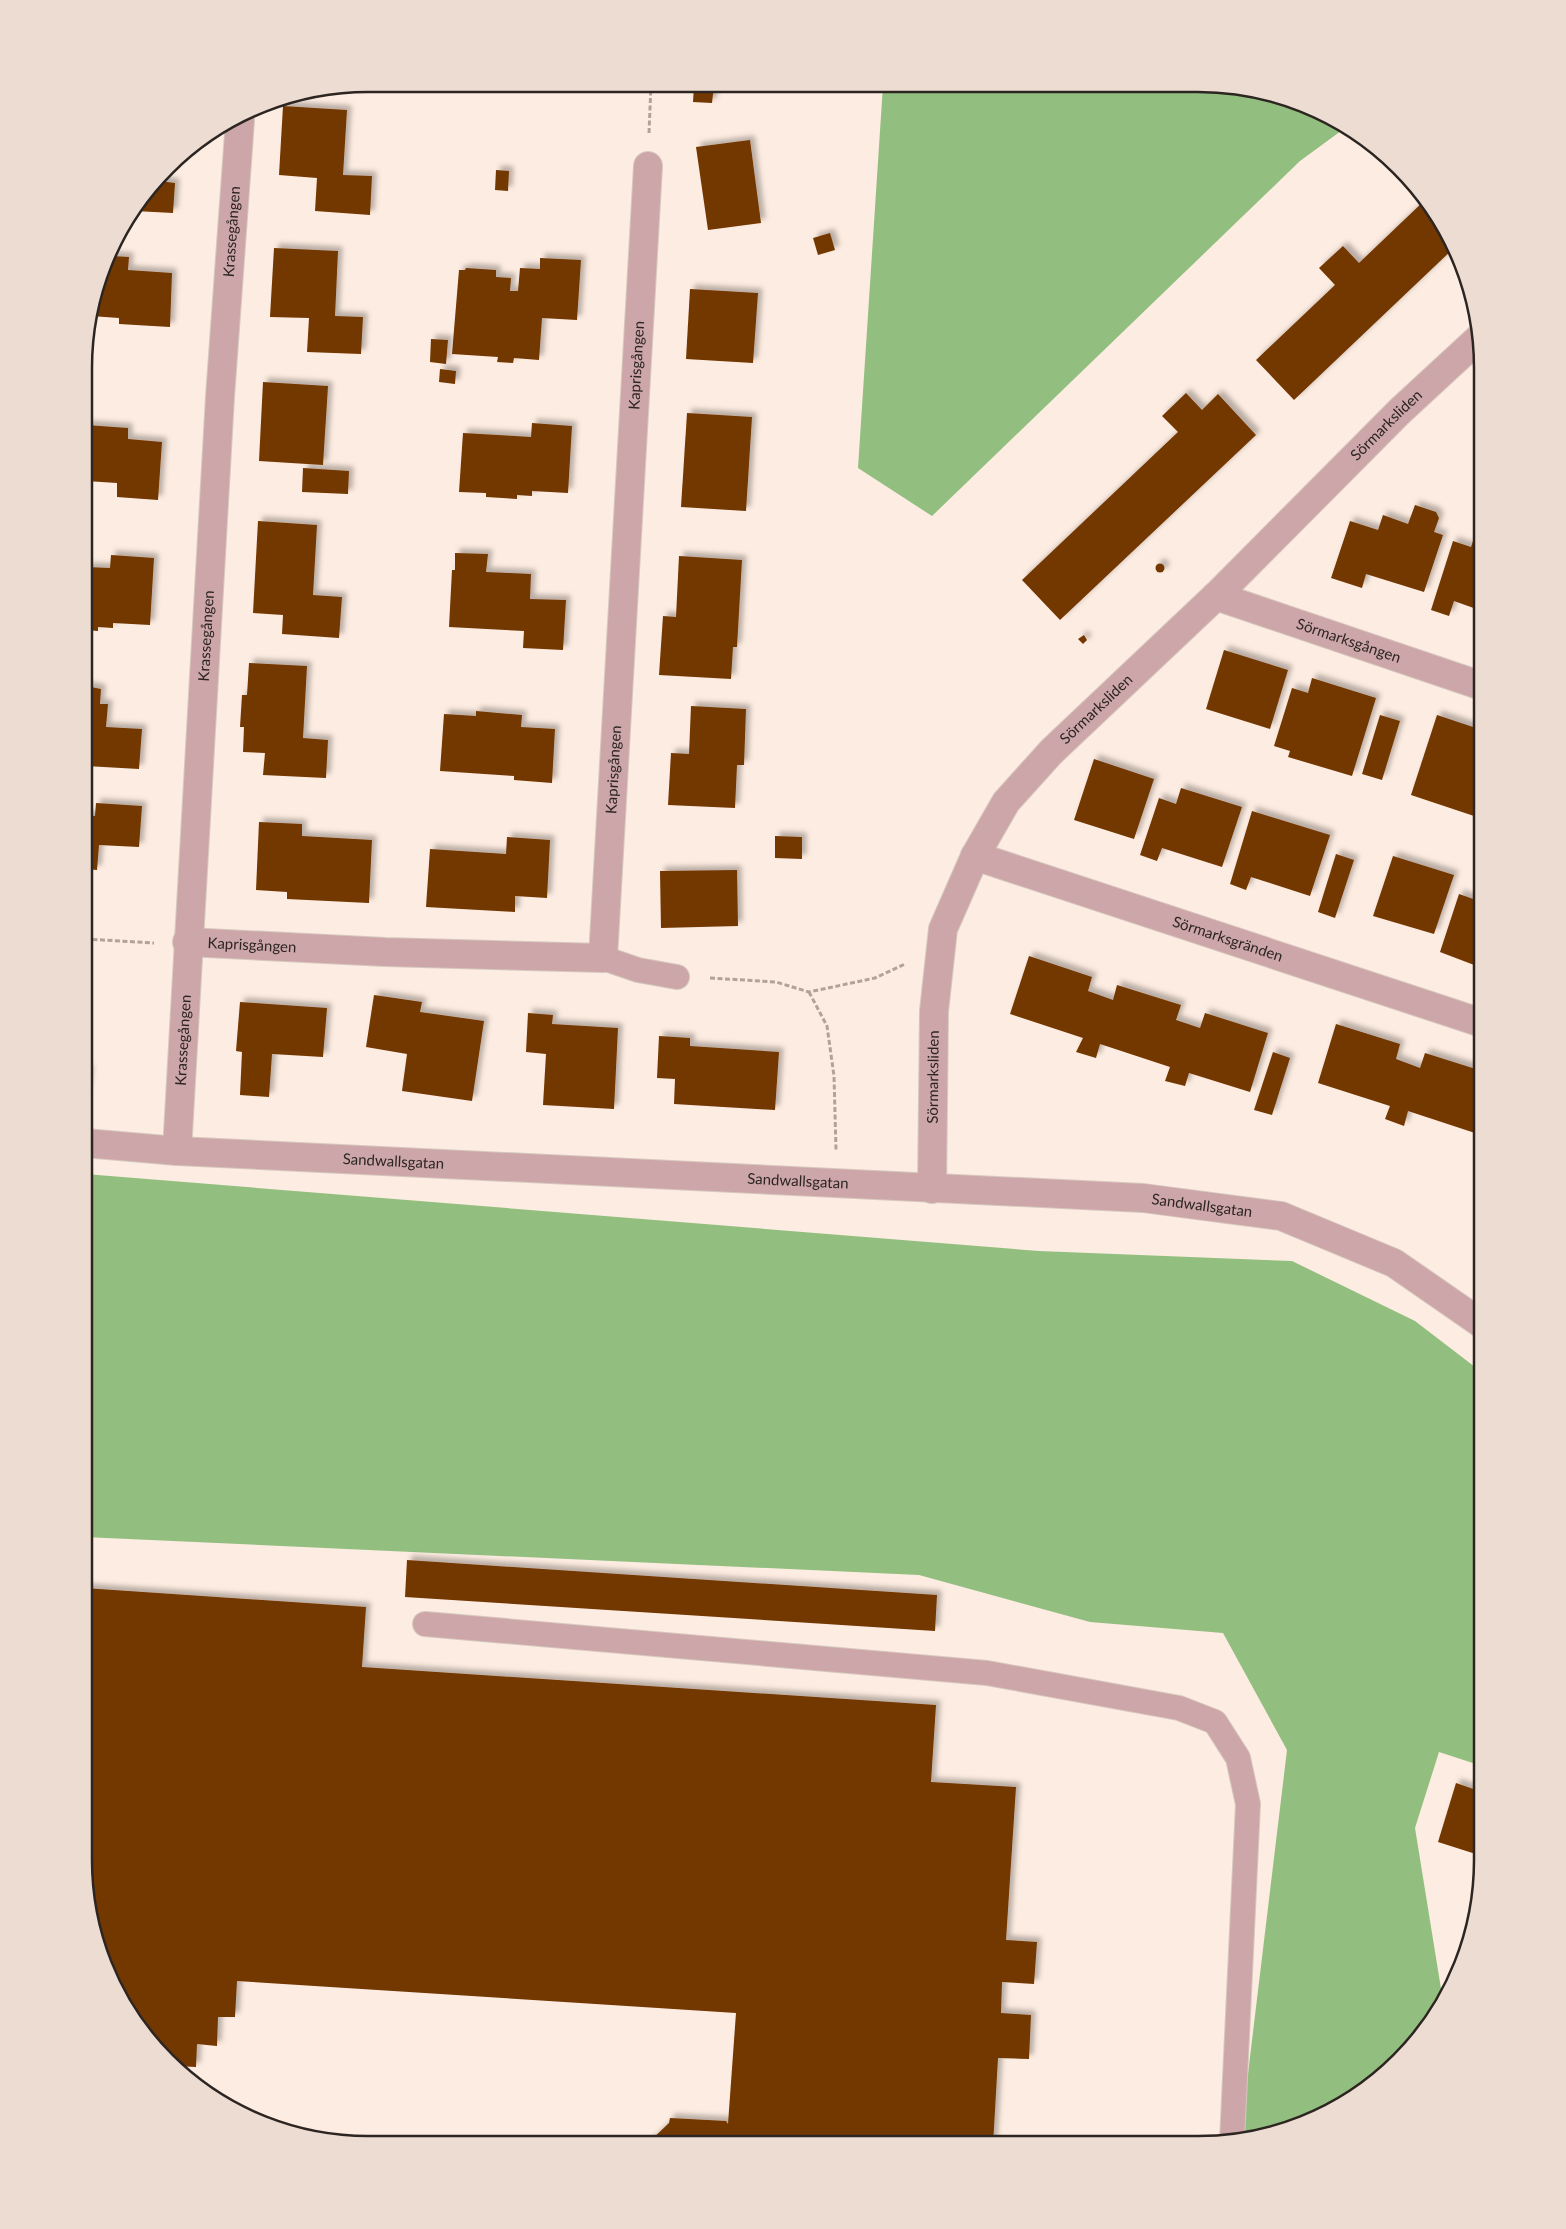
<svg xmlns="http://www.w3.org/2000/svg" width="1566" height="2229" font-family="Lato,sans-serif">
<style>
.forest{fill:#92bf7f}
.building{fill:#733702;filter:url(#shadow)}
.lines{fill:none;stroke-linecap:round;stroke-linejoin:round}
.service-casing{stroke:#d7c8be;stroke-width:26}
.minor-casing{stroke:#d7c8be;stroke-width:30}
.path{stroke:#b1a39b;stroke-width:3;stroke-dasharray:5 2.5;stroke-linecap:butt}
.service{stroke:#cda6aa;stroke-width:24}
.minor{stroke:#cda6aa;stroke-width:28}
.labels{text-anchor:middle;stroke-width:5;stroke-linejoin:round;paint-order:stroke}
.street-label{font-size:15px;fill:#2c2521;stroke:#fdece1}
.rim{fill:none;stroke:#2c2521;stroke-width:2.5}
</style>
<defs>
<filter id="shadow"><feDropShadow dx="4.5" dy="-4.5" stdDeviation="2.5" flood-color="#0004"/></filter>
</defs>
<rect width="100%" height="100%" fill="#fdece1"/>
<!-- forest -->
<g class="forest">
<polygon points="883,85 1235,86 1307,106 1345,128 1300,161 932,516 858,468"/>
<path d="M85,1174L1039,1251L1292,1261L1415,1321L1475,1367L1482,1362V1766L1439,1752L1415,1828L1443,2001C1413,2062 1337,2120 1271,2136C1261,2138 1250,2138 1240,2140L1287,1750L1223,1633L1090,1622L919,1575L84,1537Z"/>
</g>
<!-- building -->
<g class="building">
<polygon points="694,85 714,85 712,103 693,102"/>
<polygon points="283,106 347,110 343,175 372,176 370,215 315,211 317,178 279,175"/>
<polygon points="750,140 761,223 708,230 696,147"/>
<polygon points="496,170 509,171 508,191 495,190"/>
<polygon points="159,181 175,183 173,213 135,211"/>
<polygon points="1425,200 1455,247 1294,400 1256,360 1335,285 1319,268 1343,246 1359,263"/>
<polygon points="830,233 835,250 818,255 813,238"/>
<polygon points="274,248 338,251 335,316 363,317 361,354 307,352 309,318 270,317"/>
<polygon points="112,256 129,257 128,270 172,273 170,327 119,324 119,318 91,316"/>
<polygon points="540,258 581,260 577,320 542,318 539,360 514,358 513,363 497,362 498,357 452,354 459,270 465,270 466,268 496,270 496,277 511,278 510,291 518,291 520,268 540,269"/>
<polygon points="690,289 758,293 753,363 686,359"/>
<polygon points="431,339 448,340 446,364 430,362"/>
<polygon points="440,369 456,371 455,384 439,382"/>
<polygon points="263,382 328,386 323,465 259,461"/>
<polygon points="1186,393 1202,410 1218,394 1256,435 1060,620 1022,580 1178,432 1162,416"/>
<polygon points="687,413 752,417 746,511 681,507"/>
<polygon points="532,423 572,426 568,493 532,491 532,496 517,495 517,499 486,497 486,493 459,492 463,433 531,437"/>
<polygon points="86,425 128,428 128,439 162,442 158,500 117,497 117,483 86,481"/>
<polygon points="303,468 349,471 348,494 302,492"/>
<polygon points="1415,505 1436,512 1439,518 1434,532 1443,535 1424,592 1366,574 1362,588 1331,578 1350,521 1378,530 1383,515 1408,524"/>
<polygon points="258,521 317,525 313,595 342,597 339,638 282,634 283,615 253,613"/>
<polygon points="1480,521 1482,522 1482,611 1454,601 1449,616 1431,610 1453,541 1471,547"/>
<polygon points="455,553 488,554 486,572 531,574 530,599 566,600 563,650 523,648 524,631 449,627 452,570 455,570"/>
<polygon points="111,555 154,558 150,625 113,623 113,628 98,627 98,631 86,630 86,567 110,568"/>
<polygon points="679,556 742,560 737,647 733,647 731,679 659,675 663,616 676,617"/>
<circle cx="1160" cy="568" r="4.5"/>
<polygon points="1084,635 1087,640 1083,644 1078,639"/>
<polygon points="1224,650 1288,670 1270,729 1206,709"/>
<polygon points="249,663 307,666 303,738 328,740 326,778 263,775 265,753 243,752 244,727 240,727 242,695 247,695"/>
<polygon points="1312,678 1376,698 1352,776 1288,757 1290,751 1274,746 1292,688 1308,693"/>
<polygon points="86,686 101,689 100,704 108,704 106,727 142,729 139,769 86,766"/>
<polygon points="691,706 746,709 744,765 737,765 735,808 668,805 671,753 689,754"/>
<polygon points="476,711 522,715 521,727 555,729 552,783 514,780 514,776 440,771 444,714 476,716"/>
<polygon points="1380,715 1400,721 1382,780 1362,774"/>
<polygon points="1437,715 1482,730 1482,790 1474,816 1411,795"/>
<polygon points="1094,759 1154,779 1134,839 1074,820"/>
<polygon points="1181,788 1242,807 1222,867 1162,848 1157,861 1140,855 1159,798 1176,804"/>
<polygon points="96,803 142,806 139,847 99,845 97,870 85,869 85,815 95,816"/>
<polygon points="1252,811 1330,835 1310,896 1251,877 1246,890 1230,884"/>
<polygon points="259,822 302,824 302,836 372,840 369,903 287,899 287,892 256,890"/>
<polygon points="775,836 802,837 802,859 775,858"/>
<polygon points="507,837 550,840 547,898 515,896 515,912 426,907 430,849 506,854"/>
<polygon points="1336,854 1354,860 1335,918 1318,912"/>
<polygon points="1393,856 1454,875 1434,934 1373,916"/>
<polygon points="737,870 738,926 661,928 660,871"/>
<polygon points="1482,884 1482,968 1440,952 1459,894 1476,900"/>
<polygon points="1029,956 1092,977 1088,991 1113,1000 1117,985 1181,1005 1176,1020 1200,1028 1205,1013 1268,1033 1250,1092 1189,1073 1185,1086 1165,1081 1170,1067 1100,1044 1096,1058 1076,1052 1083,1038 1010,1014"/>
<polygon points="374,995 422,1002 420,1012 484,1021 472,1101 402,1091 407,1054 366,1047"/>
<polygon points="240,1002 327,1008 323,1057 272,1054 269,1097 240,1095 242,1052 236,1051"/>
<polygon points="528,1013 553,1015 552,1024 618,1028 614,1109 543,1105 546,1054 526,1052"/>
<polygon points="1336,1024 1400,1044 1396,1059 1420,1068 1425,1053 1482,1071 1482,1150 1474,1148 1478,1134 1408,1111 1404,1126 1385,1119 1390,1106 1318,1083"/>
<polygon points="659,1036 690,1038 690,1046 779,1052 775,1110 674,1104 675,1079 657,1078"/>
<polygon points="1273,1052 1290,1058 1272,1115 1254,1110"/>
<polygon points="85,1070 89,1070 86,1094 85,1094"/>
<polygon points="407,1560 937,1595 935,1631 405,1597"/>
<polygon points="84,1588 366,1607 362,1667 936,1705 931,1782 1016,1787 1006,1940 1037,1942 1034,1984 1002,1982 1001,2013 1031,2015 1029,2059 998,2058 993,2145 647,2144 669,2123 670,2118 726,2121 728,2124 736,2013 237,1981 235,2017 218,2017 217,2046 197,2044 196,2067 175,2066 143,2034 113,1986 89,1916 84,1860"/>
<polygon points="1456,1783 1482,1792 1482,1856 1438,1842"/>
</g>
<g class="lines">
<!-- service casing -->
<g class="service-casing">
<g id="service">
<polyline points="603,958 638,970 677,977"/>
<polyline points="425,1624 987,1673 1179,1708 1215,1722 1238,1758 1248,1804 1232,2141"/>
</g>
</g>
<!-- minor casing -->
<g class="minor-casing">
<g id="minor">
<path id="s1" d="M1216,596L1482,686"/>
<path id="s2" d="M975,856L1482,1023"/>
<path id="s3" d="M187,942L385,952L603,958L648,166"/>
<path id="s4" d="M85,1143L177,1151L1143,1198L1281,1216L1394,1263L1482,1324"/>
<path id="s5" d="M177,1151L220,397L240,120"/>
<path id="s6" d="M932,1189L934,1011L943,929L975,856L1006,802L1051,752L1216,596L1400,411L1478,339"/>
</g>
</g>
<!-- path -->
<g class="path">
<polyline points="649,133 651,85"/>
<polyline points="85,939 154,943"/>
<polyline points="710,978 776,982 809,992 875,978 905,964"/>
<polyline points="809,992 827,1026 834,1076 836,1150"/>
</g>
<!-- service -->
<use href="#service" class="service"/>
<!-- minor -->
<use href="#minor" class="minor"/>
</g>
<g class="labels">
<!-- street labels -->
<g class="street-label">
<text dy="5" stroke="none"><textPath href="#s5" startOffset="921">Krassegången</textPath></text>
<text dy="5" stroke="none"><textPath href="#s3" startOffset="1010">Kaprisgången</textPath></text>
<text dy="5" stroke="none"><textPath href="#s6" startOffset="938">Sörmarksliden</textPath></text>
<text dy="5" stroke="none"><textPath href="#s5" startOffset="516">Krassegången</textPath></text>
<text dy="5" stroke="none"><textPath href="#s1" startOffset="140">Sörmarksgången</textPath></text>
<text dy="5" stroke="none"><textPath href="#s6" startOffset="532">Sörmarksliden</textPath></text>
<text dy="5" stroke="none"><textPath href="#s3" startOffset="605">Kaprisgången</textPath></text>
<text dy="5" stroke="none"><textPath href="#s2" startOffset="266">Sörmarksgränden</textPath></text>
<text dy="5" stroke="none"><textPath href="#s3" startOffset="65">Kaprisgången</textPath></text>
<text dy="5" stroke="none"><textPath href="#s5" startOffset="111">Krassegången</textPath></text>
<text dy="5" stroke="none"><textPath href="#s6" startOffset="112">Sörmarksliden</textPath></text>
<text dy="5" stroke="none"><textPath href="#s4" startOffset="309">Sandwallsgatan</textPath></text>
<text dy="5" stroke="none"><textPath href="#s4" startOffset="714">Sandwallsgatan</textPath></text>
<text dy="5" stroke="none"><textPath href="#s4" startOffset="1119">Sandwallsgatan</textPath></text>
</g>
</g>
<!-- crop -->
<path d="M0 0H1566V2229H0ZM368 92H1198A276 276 0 0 1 1474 368V1860A276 276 0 0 1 1198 2136H368A276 276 0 0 1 92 1860V368A276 276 0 0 1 368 92Z" fill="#ecdcd2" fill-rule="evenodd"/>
<path class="rim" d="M368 92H1198A276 276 0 0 1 1474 368V1860A276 276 0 0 1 1198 2136H368A276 276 0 0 1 92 1860V368A276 276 0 0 1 368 92Z"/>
</svg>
